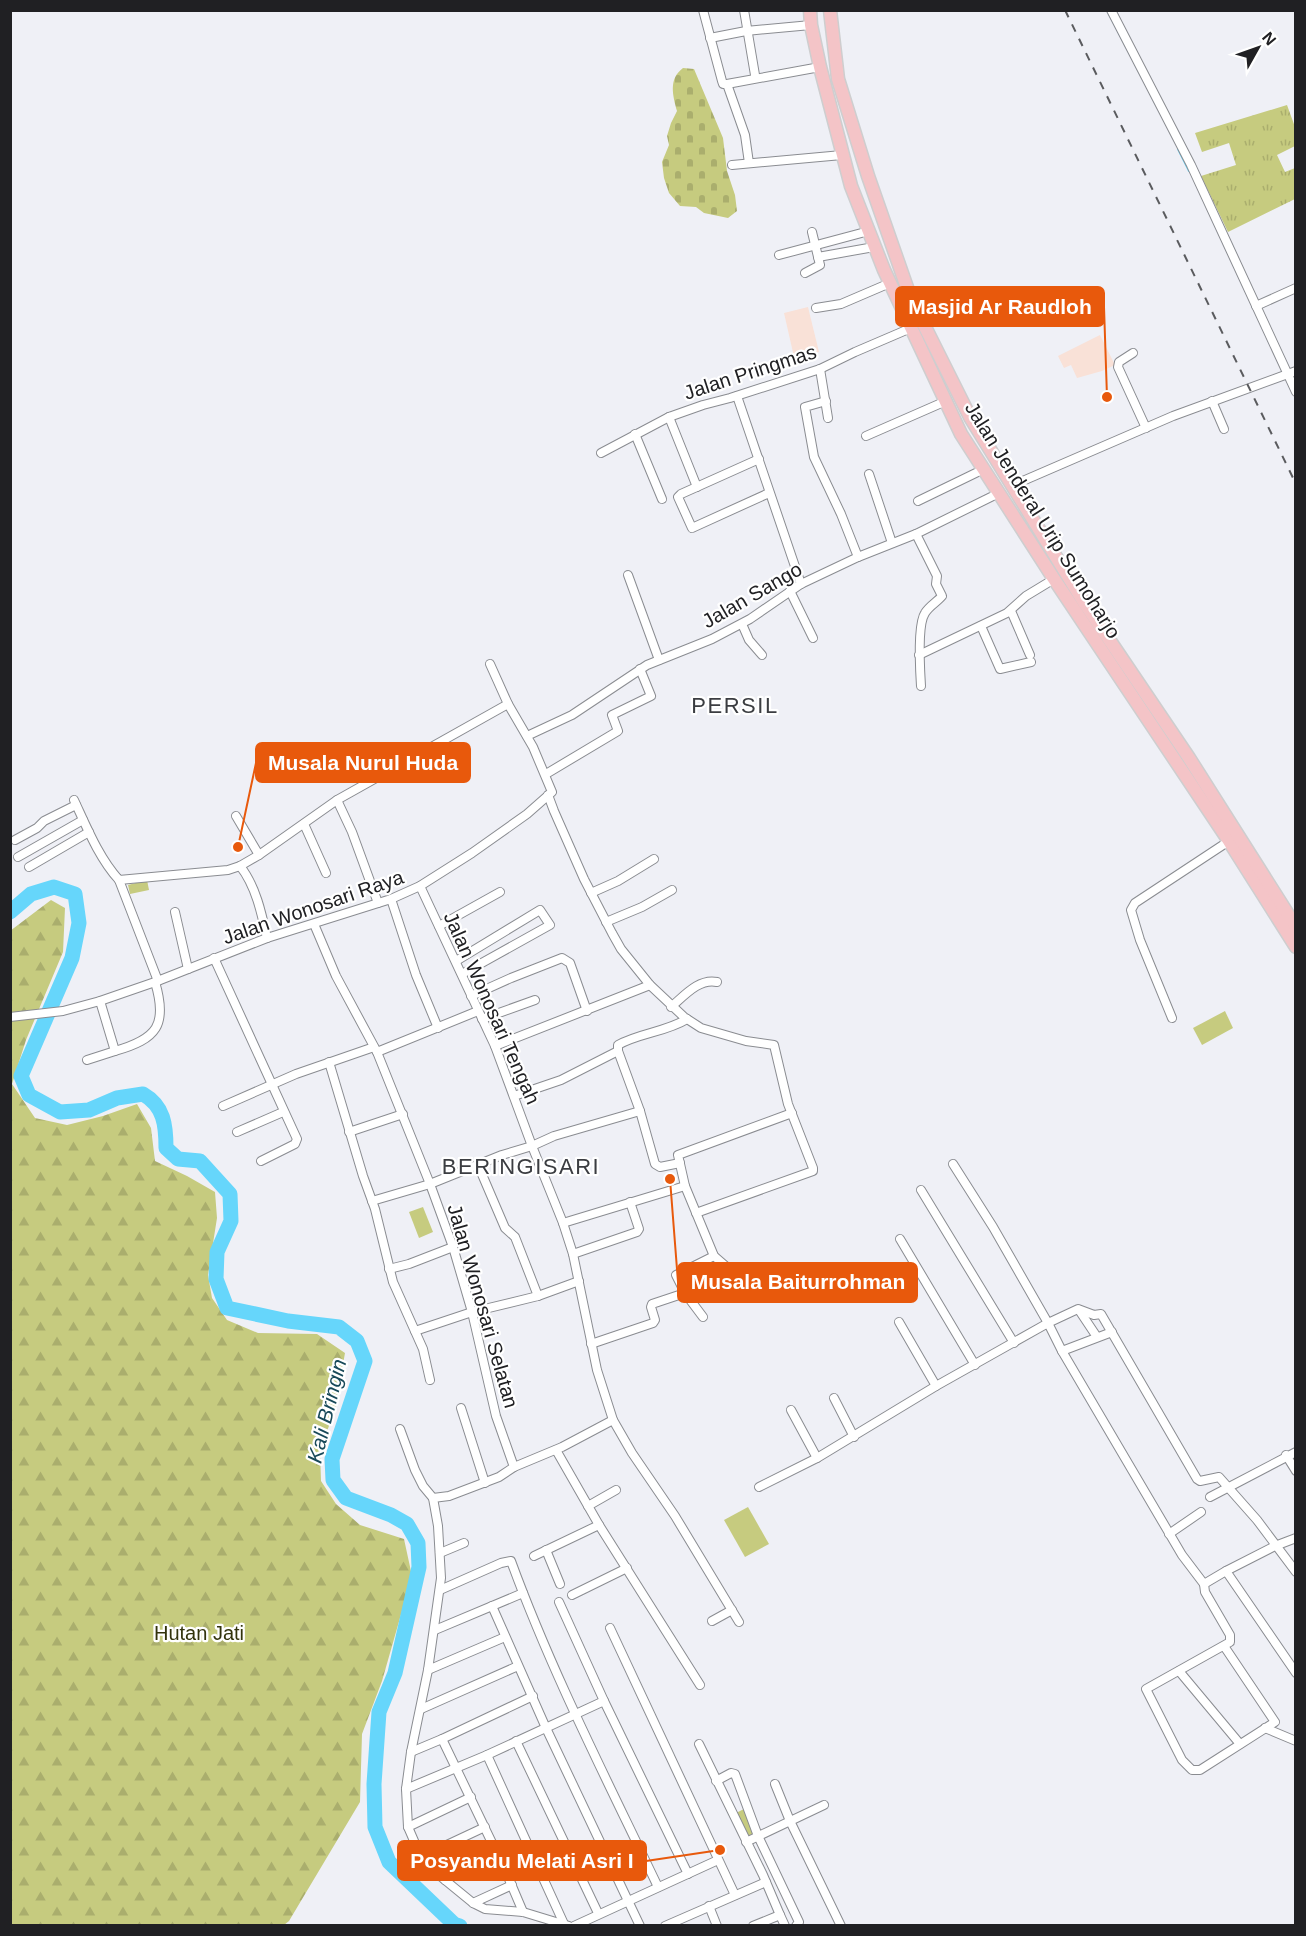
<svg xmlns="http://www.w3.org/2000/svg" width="1306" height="1936" font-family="Arial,sans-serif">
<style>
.education{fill:#f9e1d7}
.grass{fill:url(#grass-tufts)}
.forest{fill:url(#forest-firs)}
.cemetery{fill:url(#cemetery-stones)}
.garden{fill:#c6cb7f}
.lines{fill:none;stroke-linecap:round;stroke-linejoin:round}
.stream{stroke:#66d6fb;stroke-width:2}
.river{stroke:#66d6fb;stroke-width:15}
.minor-casing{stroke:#8a8c91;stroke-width:10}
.trunk-casing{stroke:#cececf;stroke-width:15}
.minor{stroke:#fff;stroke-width:8}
.trunk{stroke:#f4c4c7;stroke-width:12}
.rail{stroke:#5a5b5e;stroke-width:2;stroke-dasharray:8 8;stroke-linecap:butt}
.labels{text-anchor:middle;stroke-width:4.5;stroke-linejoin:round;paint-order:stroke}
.street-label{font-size:20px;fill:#202023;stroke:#fff}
.park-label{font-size:20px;fill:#32330c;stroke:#fff}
.water-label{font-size:21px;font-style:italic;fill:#184959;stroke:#fff}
.quarter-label{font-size:22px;letter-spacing:1.5px;fill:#3b3d41;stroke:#fff}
.leader{fill:none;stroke:#e8590c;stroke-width:2}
.callout-dot{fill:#e8590c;stroke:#fff;stroke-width:2}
.callout{fill:#e8590c;stroke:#e8590c;stroke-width:2}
.callout-label{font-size:21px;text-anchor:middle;font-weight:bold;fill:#fff}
</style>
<defs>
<pattern id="grass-tufts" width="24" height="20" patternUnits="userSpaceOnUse" patternTransform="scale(1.5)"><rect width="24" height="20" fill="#c6cb7f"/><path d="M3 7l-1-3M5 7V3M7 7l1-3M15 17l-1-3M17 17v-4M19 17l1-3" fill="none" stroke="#aaae6d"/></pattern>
<pattern id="forest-firs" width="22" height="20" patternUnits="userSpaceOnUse" patternTransform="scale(1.5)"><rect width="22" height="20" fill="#c6cb7f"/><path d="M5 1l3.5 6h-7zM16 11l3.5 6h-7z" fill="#aaae6d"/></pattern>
<pattern id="cemetery-stones" width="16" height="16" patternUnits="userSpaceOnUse" patternTransform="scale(1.5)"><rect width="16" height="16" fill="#c6cb7f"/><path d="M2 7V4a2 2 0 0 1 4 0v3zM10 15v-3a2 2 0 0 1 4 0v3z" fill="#aaae6d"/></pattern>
</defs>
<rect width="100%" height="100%" fill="#eff0f6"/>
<!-- education -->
<g class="education">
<polygon points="808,307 819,352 794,357 784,313"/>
<polygon points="1100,335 1115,365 1102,371 1077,378 1071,365 1064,368 1058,356"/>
</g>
<!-- grass -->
<polygon class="grass" points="1287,105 1295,127 1295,146 1277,155 1285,172 1295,168 1295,199 1228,232 1201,176 1236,165 1229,143 1202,152 1195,133"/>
<!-- forest -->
<polygon class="forest" points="51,900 65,908 63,952 26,1040 12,1084 35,1118 67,1125 103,1116 137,1104 151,1128 155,1161 187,1176 215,1192 217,1218 208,1275 212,1298 227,1320 258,1333 317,1334 345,1353 335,1409 320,1451 321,1481 336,1504 360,1525 404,1539 412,1576 382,1681 362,1734 360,1802 289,1921 284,1925 11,1926 10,931"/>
<!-- cemetery -->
<path class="cemetery" d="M683,68L694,69L723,138L727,171L735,195L737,211L728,218L704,213L696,207L680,206L669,193L664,178L662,162L669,145L667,136L671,123L677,111C673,96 668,79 683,68Z"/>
<!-- garden -->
<g class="garden">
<polygon points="147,880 149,890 130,894 128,885"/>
<polygon points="1225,1011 1233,1028 1202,1045 1193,1028"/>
<polygon points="423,1207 433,1232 419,1238 409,1212"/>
<polygon points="748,1507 769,1544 745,1557 724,1520"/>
<polygon points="744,1809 755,1833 745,1837 734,1814"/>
</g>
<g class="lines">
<!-- stream -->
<g class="stream">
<polyline points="1107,10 1157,106"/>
<polyline points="1178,149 1189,171"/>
</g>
<!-- river -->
<path class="river" d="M10,912L31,894L54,887L75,894L79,923L72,958L21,1076L29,1095L60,1112L89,1110L117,1098L143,1094C164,1106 166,1125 166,1148L178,1159L200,1161L230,1194L231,1221L217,1252L216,1279L227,1308L288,1321L339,1327L357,1341L365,1361L332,1459L333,1480L346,1498L391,1515L407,1524L418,1543L419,1567L395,1673L379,1712L374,1784L375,1827L389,1862L454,1924L460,1926"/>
<!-- minor casing -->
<g class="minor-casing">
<g id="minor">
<polyline points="703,10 722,81 723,84 727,84 745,135 749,163"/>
<polyline points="744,10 755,75"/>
<polyline points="1111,10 1191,165 1296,392"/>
<polyline points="710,38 746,31 811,25"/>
<polyline points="727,84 820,67"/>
<polyline points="732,165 842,155"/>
<polyline points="779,255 869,231"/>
<polyline points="818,257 874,247"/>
<polyline points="805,273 820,265 812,232"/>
<polyline points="1256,306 1296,288"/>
<polyline points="816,308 841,304 890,283"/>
<polyline points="1133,353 1119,362 1118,367 1146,428"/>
<polyline points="820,369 828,418"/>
<polyline points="737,396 801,584"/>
<polyline points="826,401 805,407 814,457 841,514 858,557"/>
<polyline points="1212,401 1224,429"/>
<polyline points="669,417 697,487"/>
<polyline points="635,434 662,499"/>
<polyline points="866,436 946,401"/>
<polyline points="601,453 669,417 703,405 730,398 820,369 855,352 911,328"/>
<polyline points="759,459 681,494 678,497 692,528 769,493"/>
<polyline points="869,474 892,543"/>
<polyline points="1011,486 1173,416 1296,371"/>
<polyline points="918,501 984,469"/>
<path d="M916,534L937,576L936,584L942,596C937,602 929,606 925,613C917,625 920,670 921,686"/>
<polyline points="628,575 659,660"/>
<polyline points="790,591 813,638"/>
<polyline points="1011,611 1030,655"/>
<polyline points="742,624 749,640 762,655"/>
<polyline points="981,626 1000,669 1031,662"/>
<polyline points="919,655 1007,613 1026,596 1054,579"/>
<polyline points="527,736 572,715 647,665 712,639 750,619 801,584 858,557 916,534 999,493"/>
<polyline points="546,774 618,731 612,715 651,696 640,669"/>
<polyline points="548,795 554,811 584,879 612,933 621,949 650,985 684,1017 701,1028 746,1041 774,1045 788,1104 813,1168 813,1171 696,1213"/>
<path d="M74,800C87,828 99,858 119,880L228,870L240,866L259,855L337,800L508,704"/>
<polyline points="337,800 352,832 378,903"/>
<polyline points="236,816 259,855"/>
<polyline points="304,824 326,873"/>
<polyline points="15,840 37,828 44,821 76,805"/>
<polyline points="18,857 83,820"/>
<path d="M240,866C256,886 262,915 267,938"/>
<polyline points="29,867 89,832"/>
<polyline points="119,880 158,981"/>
<polyline points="420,886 495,1046 532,1146 563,1223 573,1254 597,1370 613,1420 632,1453 675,1516 739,1622"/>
<polyline points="591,893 618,881 654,859"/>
<polyline points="391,899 416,975 438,1028"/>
<polyline points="175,912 188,969"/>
<polyline points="606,922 642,907 672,890"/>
<polyline points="314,924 336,976 377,1052 430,1184 453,1247 472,1312 496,1416 514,1467"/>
<polyline points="439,926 500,892"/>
<polyline points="214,958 297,1139 295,1144 261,1161"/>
<polyline points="456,961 540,910 550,925 462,974"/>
<polyline points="471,996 511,978 562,958 570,963 587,1011"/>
<path d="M100,1001L115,1051C157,1039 168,1025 155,982"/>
<path d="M671,1007C684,996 699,978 717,982"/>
<polyline points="10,1017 63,1011 100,1001 155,982 267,938 391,899 420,886 472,853 527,814 552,792 533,747 508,704 490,664"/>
<polyline points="1172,1018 1140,940 1131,910 1135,903 1229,841"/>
<polyline points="482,1019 535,1000"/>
<polyline points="495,1046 650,985"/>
<polyline points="377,1052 478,1011"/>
<polyline points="87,1060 115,1051"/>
<polyline points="329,1062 363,1176 375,1209 393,1282 423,1349 430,1380"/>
<polyline points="514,1096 561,1080 618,1051"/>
<polyline points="223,1106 296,1074 374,1047"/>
<polyline points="640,1111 655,1164 660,1167 680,1163"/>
<polyline points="237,1132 283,1112"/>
<polyline points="349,1132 403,1114"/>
<polyline points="953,1164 993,1227 1048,1323 1078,1309 1094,1315 1101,1314 1197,1479 1200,1481 1219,1477 1257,1520 1296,1572"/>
<polyline points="478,1165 505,1228 515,1237 538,1296"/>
<polyline points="921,1190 1014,1343"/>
<path d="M372,1201L430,1184L502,1155L532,1146L554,1136L640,1111L618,1051V1045C639,1033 666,1032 687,1019"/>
<polyline points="563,1223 685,1186"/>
<polyline points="900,1239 975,1365"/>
<polyline points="573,1254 637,1232 639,1229 630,1202"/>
<polyline points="389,1269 409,1264 453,1247"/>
<polyline points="744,1282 714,1256 685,1186 678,1155 792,1113"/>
<polyline points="1079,1310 1097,1337"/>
<polyline points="703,1317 685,1293 676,1275 714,1256"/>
<polyline points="899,1322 936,1386"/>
<polyline points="415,1331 472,1312 538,1296 579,1281"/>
<polyline points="591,1344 653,1323 655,1320 651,1307 652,1304 685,1293"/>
<polyline points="1062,1351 1112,1332"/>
<polyline points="834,1398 854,1437"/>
<polyline points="461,1408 485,1483"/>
<polyline points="791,1410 817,1458"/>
<polyline points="400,1429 415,1470 423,1486 433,1498 438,1526 441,1578 428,1670 411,1752 406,1789 408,1827 421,1857 429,1867 473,1903 485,1909 523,1912 569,1926"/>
<polyline points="556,1450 599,1525 700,1685"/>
<polyline points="1286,1455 1296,1471"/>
<polyline points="759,1487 817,1458 936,1386 1048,1323 1062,1351 1182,1555 1204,1584 1226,1571 1296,1673"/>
<polyline points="1210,1497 1296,1452"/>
<polyline points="433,1498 449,1496 499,1477 514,1467 562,1447 613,1420"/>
<polyline points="588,1506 616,1490"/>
<polyline points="1169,1534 1201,1512"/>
<polyline points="546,1550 560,1584"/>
<polyline points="440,1553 464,1543"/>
<polyline points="534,1556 599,1525"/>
<polyline points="1226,1571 1275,1546 1296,1538"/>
<polyline points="1204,1584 1205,1592 1230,1635 1230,1642 1146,1689 1182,1760 1192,1770 1200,1770 1275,1722 1224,1646"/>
<path d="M440,1590L501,1563L511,1561C552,1673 607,1780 658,1887"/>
<polyline points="572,1595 627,1568"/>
<polyline points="559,1602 604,1701 688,1874"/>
<polyline points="492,1606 546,1728 640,1926"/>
<polyline points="712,1621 732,1610"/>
<polyline points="610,1628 735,1895"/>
<polyline points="435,1630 523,1593"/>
<polyline points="428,1670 505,1637"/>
<polyline points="1179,1671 1240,1744"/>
<polyline points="421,1709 518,1666"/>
<polyline points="1265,1728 1296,1741"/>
<polyline points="442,1739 506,1872 523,1912"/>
<polyline points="516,1741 598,1913"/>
<polyline points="699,1744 763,1875 780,1915"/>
<polyline points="411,1752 442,1739 533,1696"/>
<polyline points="487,1755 564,1924"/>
<polyline points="716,1781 731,1773 735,1774 758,1836 799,1922 796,1926"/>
<polyline points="775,1784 790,1821 841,1926"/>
<polyline points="406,1789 487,1755 604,1701"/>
<polyline points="408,1827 471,1797"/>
<polyline points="746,1842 824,1805"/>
<polyline points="421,1857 485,1827"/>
<polyline points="445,1880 499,1857"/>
<polyline points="473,1903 512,1885"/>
<polyline points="709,1906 717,1926"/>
<polyline points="574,1926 718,1860"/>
<polyline points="665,1926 766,1882"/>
<polyline points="753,1926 780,1915 785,1926"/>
</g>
</g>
<!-- trunk casing -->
<g class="trunk-casing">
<g id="trunk">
<polyline points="810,10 811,25 820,67 851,186 884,270 961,434 1054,579 1229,841 1296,947"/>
<polyline points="830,10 838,79 868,176 911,299 970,417 1085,604 1189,758 1296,927"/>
</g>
</g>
<!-- minor -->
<use href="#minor" class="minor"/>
<!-- trunk -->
<use href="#trunk" class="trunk"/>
<!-- rail -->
<polyline class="rail" points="1065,10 1296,484"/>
</g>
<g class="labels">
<!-- street labels -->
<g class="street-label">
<text transform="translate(750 372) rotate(-18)" y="7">Jalan Pringmas</text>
<text transform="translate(1043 520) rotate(58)" y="7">Jalan Jenderal Urip Sumoharjo</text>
<text transform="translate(752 595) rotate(-30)" y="7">Jalan Sango</text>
<text transform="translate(313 907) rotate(-19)" y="7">Jalan Wonosari Raya</text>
<text transform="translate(492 1008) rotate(66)" y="7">Jalan Wonosari Tengah</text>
<text transform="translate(483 1306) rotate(74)" y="7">Jalan Wonosari Selatan</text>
</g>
<!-- park labels -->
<g class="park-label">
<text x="199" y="1640">Hutan Jati</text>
</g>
<!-- water labels -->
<g class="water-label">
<text transform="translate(327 1411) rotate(-76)" y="7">Kali Bringin</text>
</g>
<!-- quarter labels -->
<g class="quarter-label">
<text x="735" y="713">PERSIL</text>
<text x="521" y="1174">BERINGISARI</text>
</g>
</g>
<!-- callouts -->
<path class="leader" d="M1107 397L1104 307M238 847L256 763M670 1179L678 1282M720 1850L646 1861"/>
<g class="callout-dot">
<circle cx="1107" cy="397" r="6"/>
<circle cx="238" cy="847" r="6"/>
<circle cx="670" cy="1179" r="6"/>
<circle cx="720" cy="1850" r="6"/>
</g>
<g class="callout">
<rect x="896" y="287" width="208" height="39" rx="6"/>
<rect x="256" y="743" width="214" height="39" rx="6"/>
<rect x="678" y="1263" width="239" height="39" rx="6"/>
<rect x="398" y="1841" width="248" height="39" rx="6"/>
</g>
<g class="callout-label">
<text x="1000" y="314">Masjid Ar Raudloh</text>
<text x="363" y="770">Musala Nurul Huda</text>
<text x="798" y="1289">Musala Baiturrohman</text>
<text x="522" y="1868">Posyandu Melati Asri I</text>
</g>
<!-- border -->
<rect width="1306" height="1936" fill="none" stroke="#202023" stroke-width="24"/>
<!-- north arrow -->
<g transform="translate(1258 48) rotate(50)" stroke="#ffffff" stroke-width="4.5" paint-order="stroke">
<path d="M0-4.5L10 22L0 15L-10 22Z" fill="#202023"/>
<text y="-9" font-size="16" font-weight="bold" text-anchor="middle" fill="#202023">N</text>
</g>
</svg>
